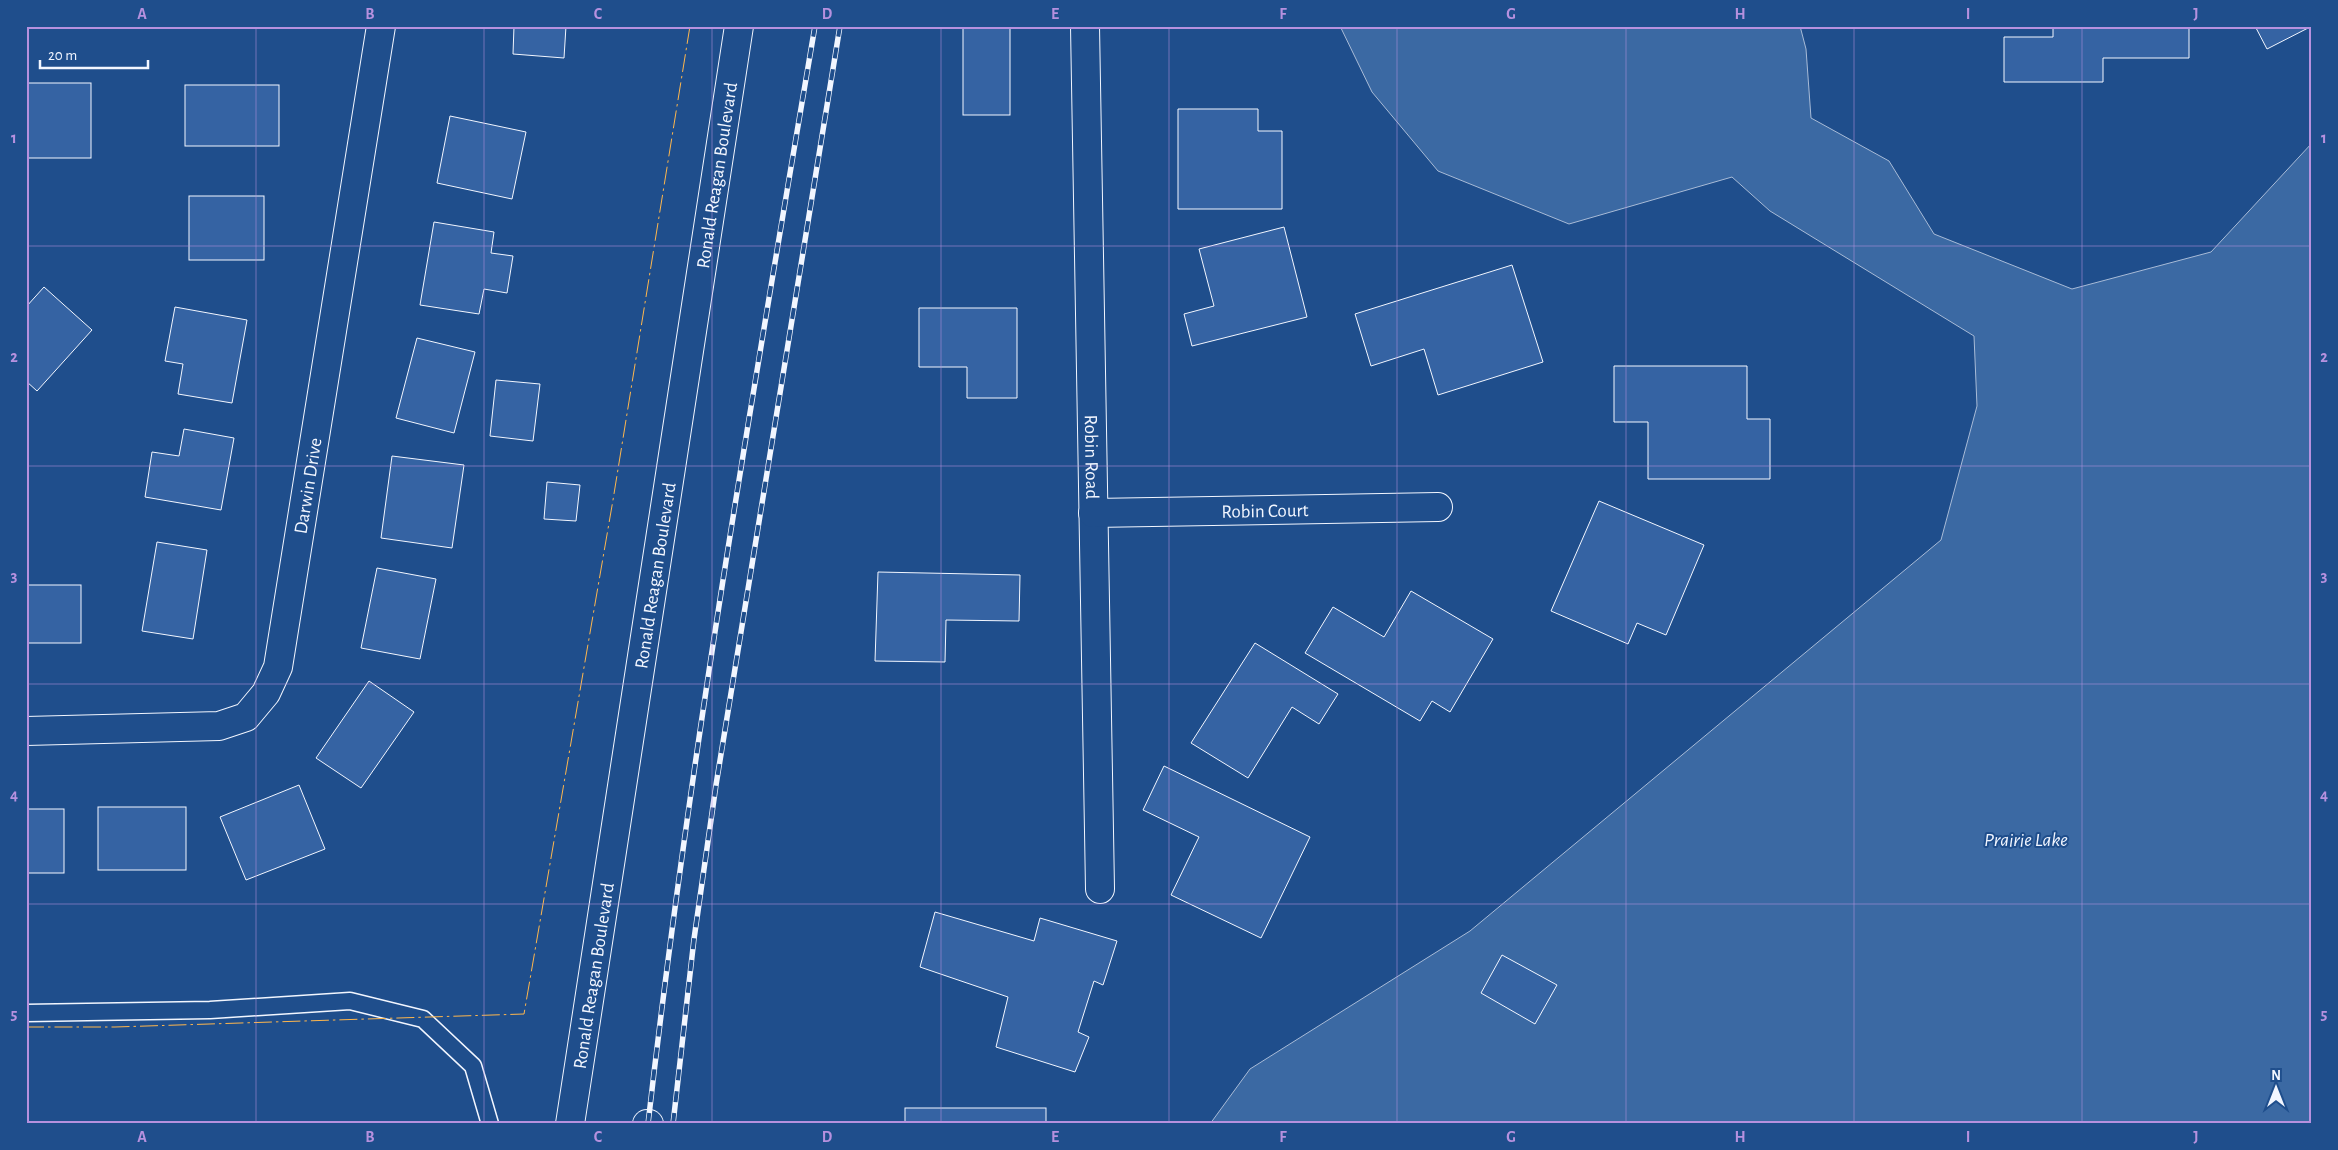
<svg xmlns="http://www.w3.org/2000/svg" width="2338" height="1150" font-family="'Alegreya Sans',sans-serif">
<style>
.water{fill:#3b69a3;stroke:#a8bbd7}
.building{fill:#3563a3;stroke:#f2f6ff}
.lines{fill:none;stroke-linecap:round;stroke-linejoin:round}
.service-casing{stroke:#f2f6ff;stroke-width:19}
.minor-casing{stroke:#f2f6ff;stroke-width:30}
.tertiary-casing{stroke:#f2f6ff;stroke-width:30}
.service{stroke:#1f4e8c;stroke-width:16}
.minor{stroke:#1f4e8c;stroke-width:28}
.tertiary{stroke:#1f4e8c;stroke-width:28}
.rail-casing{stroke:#f2f6ff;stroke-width:5.5}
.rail{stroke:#1f4e8c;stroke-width:4;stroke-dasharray:11;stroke-linecap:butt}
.power{stroke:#ffb74d;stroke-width:1;stroke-dasharray:18 4 2.5 4;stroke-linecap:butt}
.grid{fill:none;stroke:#b691df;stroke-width:1;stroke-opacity:0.55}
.labels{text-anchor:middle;stroke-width:4;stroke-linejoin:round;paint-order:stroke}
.street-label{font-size:19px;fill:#f2f6ff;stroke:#1f4e8c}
.water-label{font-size:20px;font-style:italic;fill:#f2f6ff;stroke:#1f4e8c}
.neatline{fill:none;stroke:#b691df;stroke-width:2}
.grid-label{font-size:16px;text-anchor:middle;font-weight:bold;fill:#b691df}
</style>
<rect width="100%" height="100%" fill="#1f4e8c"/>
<!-- water -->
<polygon class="water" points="1340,26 1800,26 1806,49 1811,118 1889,161 1934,234 2072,289 2211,252 2312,143 2312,1124 1210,1124 1250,1069 1470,931 1941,540 1977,406 1974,336 1770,211 1732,177 1569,224 1438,171 1372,92"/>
<!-- building -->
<g class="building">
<polygon points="514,26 566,26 564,58 513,54"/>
<rect x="963" y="26" width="47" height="89"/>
<polygon points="2053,26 2189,26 2189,58 2103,58 2103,82 2004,82 2004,37 2053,37"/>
<polygon points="2255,26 2312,26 2267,49"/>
<rect x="26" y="83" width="65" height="75"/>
<rect x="185" y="85" width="94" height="61"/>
<polygon points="1178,109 1258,109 1258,131 1282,131 1282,209 1178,209"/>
<polygon points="450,116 526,132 512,199 437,183"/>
<rect x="189" y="196" width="75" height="64"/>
<polygon points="434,222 494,232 491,253 513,256 507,293 484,289 479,314 420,305"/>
<polygon points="1284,227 1307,317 1192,346 1184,314 1214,306 1199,249"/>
<polygon points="1512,265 1543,362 1438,395 1424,349 1371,366 1355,314"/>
<polygon points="44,287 92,330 37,391 26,381 26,307"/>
<polygon points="175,307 247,320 232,403 178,394 183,364 165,361"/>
<polygon points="919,308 1017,308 1017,398 967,398 967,367 919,367"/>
<polygon points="417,338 475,352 454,433 396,418"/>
<polygon points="1614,366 1747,366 1747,419 1770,419 1770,479 1648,479 1648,422 1614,422"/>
<polygon points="496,380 540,384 533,441 490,436"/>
<polygon points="184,429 234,438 221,510 145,497 152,452 179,456"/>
<polygon points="392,456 464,465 452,548 381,538"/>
<polygon points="547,482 580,485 576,521 544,519"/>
<polygon points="1599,501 1704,545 1666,635 1637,623 1628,644 1551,611"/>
<polygon points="157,542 207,550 193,639 142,631"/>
<polygon points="377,568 436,579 420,659 361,648"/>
<polygon points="878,572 1020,575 1019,621 946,620 945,662 875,661"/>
<rect x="26" y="585" width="55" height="58"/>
<polygon points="1411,591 1493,639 1450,712 1432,701 1420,721 1305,653 1333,607 1384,637"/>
<polygon points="1255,643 1338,694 1319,724 1292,707 1248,778 1191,743"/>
<polygon points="369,681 414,712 361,788 316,758"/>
<polygon points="1164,766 1310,837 1261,938 1171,895 1199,837 1143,810"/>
<polygon points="299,785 325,849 246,880 220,817"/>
<rect x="98" y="807" width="88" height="63"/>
<rect x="26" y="809" width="38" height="64"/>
<polygon points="935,912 1034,941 1040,918 1117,941 1103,985 1094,981 1078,1032 1089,1037 1075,1072 996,1047 1008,997 920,967"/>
<polygon points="1502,955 1557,985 1535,1024 1481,993"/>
<rect x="905" y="1108" width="141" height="16"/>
</g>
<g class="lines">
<!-- service casing -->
<g class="service-casing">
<polyline id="service" points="26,1013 210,1010 350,1001 423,1019 473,1066 490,1124"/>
</g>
<!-- minor casing -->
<g class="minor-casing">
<g id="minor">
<path id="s1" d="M1085,26L1100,889"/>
<path id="s2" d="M1093,513L1438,507"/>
<path id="s3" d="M26,731L219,726L246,717L266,693L278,667L381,26"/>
<polyline points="647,1124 649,1124"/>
</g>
</g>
<!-- tertiary casing -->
<g class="tertiary-casing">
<g id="tertiary">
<path id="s4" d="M570,1124L739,26"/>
</g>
</g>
<!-- service -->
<use href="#service" class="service"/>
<!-- minor -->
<use href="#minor" class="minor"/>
<!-- tertiary -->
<use href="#tertiary" class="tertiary"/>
<!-- rail casing -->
<g class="rail-casing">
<g id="rail">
<path d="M648,1124C690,756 753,391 815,26"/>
<polyline points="673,1124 694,939 716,785 840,26"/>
</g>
</g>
<!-- rail -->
<use href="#rail" class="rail"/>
<!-- power -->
<polyline class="power" points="26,1027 115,1027 524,1014 613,500 690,26"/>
</g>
<!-- grid -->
<path class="grid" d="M256,26V1124M484,26V1124M712,26V1124M941,26V1124M1169,26V1124M1397,26V1124M1626,26V1124M1854,26V1124M2082,26V1124M26,246H2312M26,466H2312M26,684H2312M26,904H2312"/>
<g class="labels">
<!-- street labels -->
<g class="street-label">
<text dy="7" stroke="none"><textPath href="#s4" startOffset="960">Ronald Reagan Boulevard</textPath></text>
<text dy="7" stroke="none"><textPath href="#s1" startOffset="431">Robin Road</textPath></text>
<text dy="7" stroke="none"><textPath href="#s3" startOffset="465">Darwin Drive</textPath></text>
<text dy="7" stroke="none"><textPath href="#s2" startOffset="172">Robin Court</textPath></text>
<text dy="7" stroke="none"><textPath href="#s4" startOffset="555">Ronald Reagan Boulevard</textPath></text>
<text dy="7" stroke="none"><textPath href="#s4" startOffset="150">Ronald Reagan Boulevard</textPath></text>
</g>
<!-- water labels -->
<g class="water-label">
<text x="2026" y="846">Prairie Lake</text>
</g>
</g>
<!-- border -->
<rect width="2338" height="1150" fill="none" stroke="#1f4e8c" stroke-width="55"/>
<!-- north arrow -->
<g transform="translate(2276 1088)" stroke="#1f4e8c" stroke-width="4" paint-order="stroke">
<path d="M0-4L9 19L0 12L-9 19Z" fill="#f2f6ff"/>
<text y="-8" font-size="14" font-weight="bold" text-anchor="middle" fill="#f2f6ff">N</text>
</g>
<!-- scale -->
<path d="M40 60v8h108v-8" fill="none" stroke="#f2f6ff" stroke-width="2.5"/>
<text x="48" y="60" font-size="15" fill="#f2f6ff" stroke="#1f4e8c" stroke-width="4" paint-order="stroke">20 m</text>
<rect x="28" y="28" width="2282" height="1094" class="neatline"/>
<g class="grid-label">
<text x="142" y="19">A</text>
<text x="370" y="19">B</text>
<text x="598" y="19">C</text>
<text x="827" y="19">D</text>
<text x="1055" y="19">E</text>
<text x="1283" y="19">F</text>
<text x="1511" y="19">G</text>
<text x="1740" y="19">H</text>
<text x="1968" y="19">I</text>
<text x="2196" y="19">J</text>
<text x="14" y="143">1</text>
<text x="2324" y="143">1</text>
<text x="14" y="362">2</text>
<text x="2324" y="362">2</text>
<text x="14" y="581">3</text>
<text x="2324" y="581">3</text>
<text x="14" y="800">4</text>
<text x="2324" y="800">4</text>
<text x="14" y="1019">5</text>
<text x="2324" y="1019">5</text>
<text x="142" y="1142">A</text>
<text x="370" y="1142">B</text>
<text x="598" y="1142">C</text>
<text x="827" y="1142">D</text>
<text x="1055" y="1142">E</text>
<text x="1283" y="1142">F</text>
<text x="1511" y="1142">G</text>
<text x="1740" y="1142">H</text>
<text x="1968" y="1142">I</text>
<text x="2196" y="1142">J</text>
</g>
</svg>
